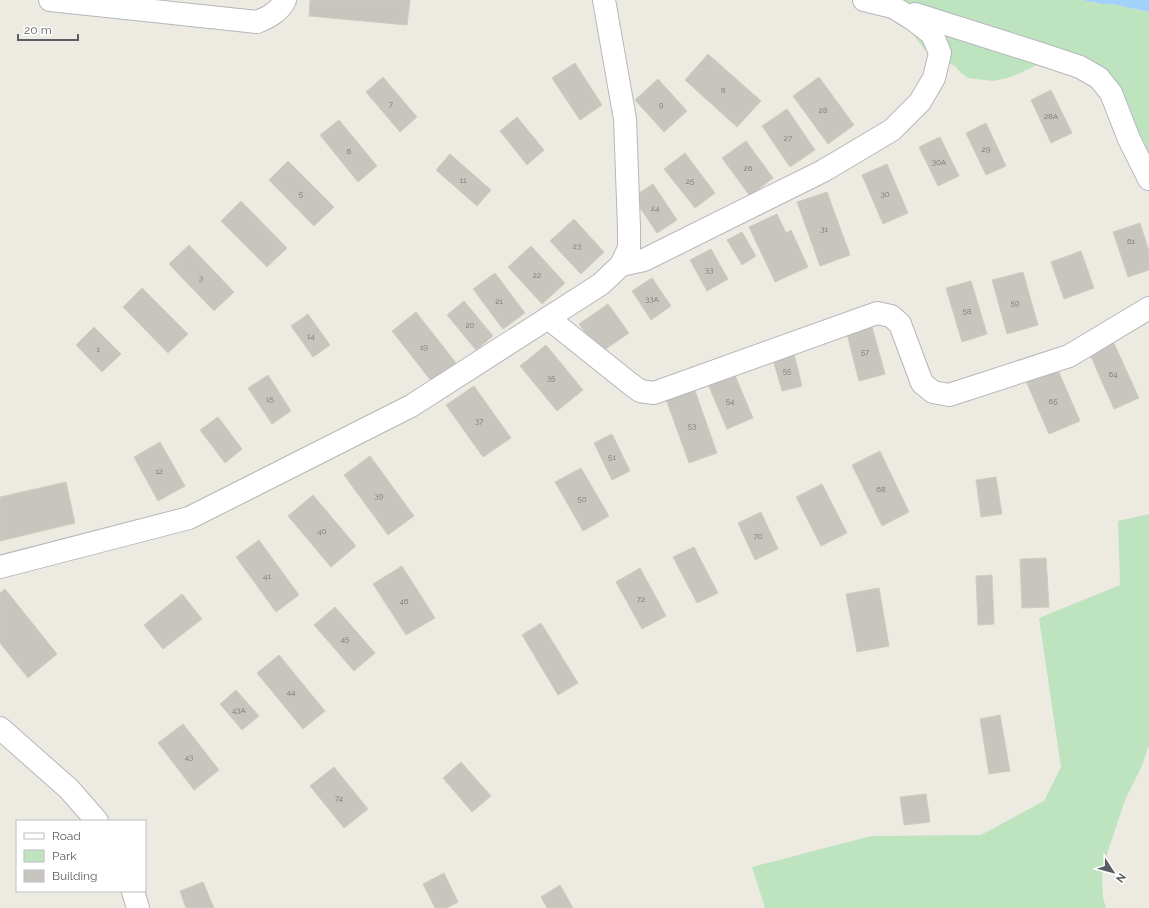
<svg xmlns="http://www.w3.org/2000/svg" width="1149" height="908" font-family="Raleway,sans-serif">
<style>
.green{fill:#bee3bf}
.water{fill:#a2d1fb}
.building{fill:#c8c4be;stroke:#d0ccc0}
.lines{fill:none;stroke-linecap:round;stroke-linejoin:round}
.minor-casing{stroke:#b4b7bb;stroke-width:24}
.minor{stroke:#fff;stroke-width:22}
.labels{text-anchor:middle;stroke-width:4;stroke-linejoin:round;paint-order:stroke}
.number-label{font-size:8px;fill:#767778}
</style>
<rect width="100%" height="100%" fill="#eceae1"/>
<!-- green -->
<g class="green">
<polygon points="887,0 1081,0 1102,4 1112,4 1149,12 1149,168 1094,81 1039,64 1011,77 993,81 968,78 961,73 955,66 925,50"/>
<polygon points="1149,514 1149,745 1141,768 1125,800 1107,854 1102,876 1103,898 1106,908 765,908 752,867 871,836 981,835 1044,801 1061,767 1039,618 1120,585 1118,521"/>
</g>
<!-- water -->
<polygon class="water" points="1081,0 1149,0 1149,12 1112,4 1102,4"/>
<!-- building -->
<g class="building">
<polygon points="310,0 410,0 407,25 309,16"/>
<polygon points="708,54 761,101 737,127 685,80"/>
<polygon points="575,63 602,105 580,120 552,78"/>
<polygon points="383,77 417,117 400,132 366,92"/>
<polygon points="819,77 854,125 828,144 793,96"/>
<polygon points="658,79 687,111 664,132 635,100"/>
<polygon points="1051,90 1072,133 1051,143 1031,100"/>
<polygon points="787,109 815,150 790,167 762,126"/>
<polygon points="517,117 544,150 527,165 500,131"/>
<polygon points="339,120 377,166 358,182 320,135"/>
<polygon points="986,123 1006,166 986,175 966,133"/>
<polygon points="940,137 959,176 938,186 919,147"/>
<polygon points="746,141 773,178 750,196 722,158"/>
<polygon points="685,153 715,193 695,208 664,169"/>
<polygon points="450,154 491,190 477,206 436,170"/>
<polygon points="288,161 334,207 314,226 269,180"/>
<polygon points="887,164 908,213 883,224 862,175"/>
<polygon points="653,184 677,220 657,233 633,197"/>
<polygon points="827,192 850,255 820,266 797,202"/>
<polygon points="241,201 287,248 267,267 221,221"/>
<polygon points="777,214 786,233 791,230 808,267 775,282 749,227"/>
<polygon points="574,219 604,252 581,274 550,241"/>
<polygon points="1140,223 1149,251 1149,270 1128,277 1113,232"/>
<polygon points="742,232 756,256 742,265 727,240"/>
<polygon points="189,245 234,292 214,311 169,264"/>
<polygon points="531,246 565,283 542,304 508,267"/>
<polygon points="711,249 728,279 707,291 690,260"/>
<polygon points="1081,251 1094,288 1064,299 1051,262"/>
<polygon points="1023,272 1038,325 1007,334 992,280"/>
<polygon points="495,273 525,313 503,329 473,289"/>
<polygon points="652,278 671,306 651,320 632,291"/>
<polygon points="971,281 987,334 962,342 946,288"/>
<polygon points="142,288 188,334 168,353 123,307"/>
<polygon points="464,301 493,336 476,350 447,315"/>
<polygon points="608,304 629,333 600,353 579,324"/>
<polygon points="416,312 456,363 432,382 392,331"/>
<polygon points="308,314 330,345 313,357 291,326"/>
<polygon points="871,323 885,374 859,381 846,330"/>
<polygon points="94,327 121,354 102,372 76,345"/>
<polygon points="1112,339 1139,398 1114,409 1088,350"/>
<polygon points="546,345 583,390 557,411 520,366"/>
<polygon points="793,350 802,386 782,391 772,356"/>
<polygon points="1057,368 1080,421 1049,434 1026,381"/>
<polygon points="734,373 753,418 727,429 708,384"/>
<polygon points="268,375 291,411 272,424 248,388"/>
<polygon points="474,386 511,438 483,457 446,405"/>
<polygon points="694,388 717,453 689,463 666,399"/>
<polygon points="218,417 242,449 225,463 200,430"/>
<polygon points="612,434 630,471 612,480 594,443"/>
<polygon points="160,442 185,486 158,501 134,457"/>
<polygon points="880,451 909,512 882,526 852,465"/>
<polygon points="370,456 414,516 388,535 344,475"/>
<polygon points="581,468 609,516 583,531 555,482"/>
<polygon points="996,477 1002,514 981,517 976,480"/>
<polygon points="66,482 75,523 0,541 0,497"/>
<polygon points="822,484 847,533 821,546 796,497"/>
<polygon points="313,495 356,546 331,567 288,516"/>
<polygon points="761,512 778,549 755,560 738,523"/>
<polygon points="259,540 299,595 276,612 236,557"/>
<polygon points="694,547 718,593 697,603 673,557"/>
<polygon points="1046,558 1049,607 1022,608 1020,559"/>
<polygon points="402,566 435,618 406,635 373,584"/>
<polygon points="640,568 666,616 642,629 616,582"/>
<polygon points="992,575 994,624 978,625 976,576"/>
<polygon points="879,588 889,646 857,652 846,594"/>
<polygon points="5,589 57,654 28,678 0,643 0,593"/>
<polygon points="182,594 202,619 163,649 144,625"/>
<polygon points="335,607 375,653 354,671 314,625"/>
<polygon points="541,623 578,683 558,695 522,635"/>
<polygon points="279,655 325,711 303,729 257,673"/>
<polygon points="236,690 259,716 242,730 220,704"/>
<polygon points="1000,715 1010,771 989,774 980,719"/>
<polygon points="183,724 219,770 194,790 158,743"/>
<polygon points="461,762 491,796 472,812 443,778"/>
<polygon points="334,767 368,809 344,828 310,786"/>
<polygon points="926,794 930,822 904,825 900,797"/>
<polygon points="444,873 458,902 447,908 435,908 423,884"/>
<polygon points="203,882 214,908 186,908 180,891"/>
<polygon points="560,885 573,908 547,908 541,897"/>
</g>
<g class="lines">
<!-- minor casing -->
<g class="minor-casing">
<g id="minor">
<polyline points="50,0 126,8 128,0"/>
<path d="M126,8L257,22C269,17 279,12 285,0"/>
<polyline points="915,14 1035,52 1080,67 1099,78 1111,93 1129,139 1149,179"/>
<polyline points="621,265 644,260 823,171 892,130 920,102 934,78 940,53 932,34 914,20 893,7 864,0"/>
<polyline points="548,318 628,382 640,391 654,393 877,313 891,316 900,324 922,383 933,392 949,395 1069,356 1149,308"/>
<polyline points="0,567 189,518 411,406 601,284 621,265 629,248 629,228 625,119 604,0"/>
<polyline points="0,728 69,789 97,821"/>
<polyline points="133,891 138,908"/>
</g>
</g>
<!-- minor -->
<use href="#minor" class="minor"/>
</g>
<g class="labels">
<!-- number labels -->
<g class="number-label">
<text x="723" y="93">8</text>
<text x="391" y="107">7</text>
<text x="661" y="108">9</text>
<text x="823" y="113">28</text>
<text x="1051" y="119">28А</text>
<text x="788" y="141">27</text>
<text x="986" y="152">29</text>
<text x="349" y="154">6</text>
<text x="939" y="165">30А</text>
<text x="748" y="171">26</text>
<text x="463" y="183">11</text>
<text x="690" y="184">25</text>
<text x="301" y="197">5</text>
<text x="885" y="197">30</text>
<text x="655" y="211">24</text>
<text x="824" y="232">31</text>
<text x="1131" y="244">61</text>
<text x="577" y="249">23</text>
<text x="709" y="273">33</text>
<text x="537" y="278">22</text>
<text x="201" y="281">3</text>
<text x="652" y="302">33А</text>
<text x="499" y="304">21</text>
<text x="1015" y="306">59</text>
<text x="967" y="314">58</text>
<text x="470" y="328">20</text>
<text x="311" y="339">14</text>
<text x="424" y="350">19</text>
<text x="98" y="352">1</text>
<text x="865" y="355">57</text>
<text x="787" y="374">55</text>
<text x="1113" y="377">64</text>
<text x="551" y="381">35</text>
<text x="270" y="402">15</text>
<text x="730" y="404">54</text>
<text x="1053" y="404">65</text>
<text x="479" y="424">37</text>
<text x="692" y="429">53</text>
<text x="612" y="460">51</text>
<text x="159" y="474">12</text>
<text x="881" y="492">68</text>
<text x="379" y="499">39</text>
<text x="582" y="502">50</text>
<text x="322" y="534">40</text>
<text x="758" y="539">70</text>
<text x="267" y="579">41</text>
<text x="641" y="602">72</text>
<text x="404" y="604">46</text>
<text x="345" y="642">45</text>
<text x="291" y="695">44</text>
<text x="239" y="713">43А</text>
<text x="189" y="760">43</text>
<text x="339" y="801">74</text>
</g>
</g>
<!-- legend -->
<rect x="16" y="820" width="130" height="72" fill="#ffffff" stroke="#bdbec0"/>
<rect x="24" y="833" width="20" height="6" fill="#ffffff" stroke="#bdbec0"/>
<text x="52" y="840" font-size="12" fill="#5a5d61">Road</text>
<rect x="24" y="850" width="20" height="12" fill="#bee3bf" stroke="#bdbec0"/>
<text x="52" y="860" font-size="12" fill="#5a5d61">Park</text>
<rect x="24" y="870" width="20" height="12" fill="#c8c4be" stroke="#bdbec0"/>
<text x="52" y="880" font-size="12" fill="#5a5d61">Building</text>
<!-- north arrow -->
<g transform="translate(1113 872) rotate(126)" stroke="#ffffff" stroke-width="3" paint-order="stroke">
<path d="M0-3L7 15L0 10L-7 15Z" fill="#5a5d61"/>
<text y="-6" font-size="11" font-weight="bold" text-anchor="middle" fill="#5a5d61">N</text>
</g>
<!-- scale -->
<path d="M18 34v6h60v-6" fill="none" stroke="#5a5d61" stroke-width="2"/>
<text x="24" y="34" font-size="12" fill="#5a5d61" stroke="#ffffff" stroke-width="3" paint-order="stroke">20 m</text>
</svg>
